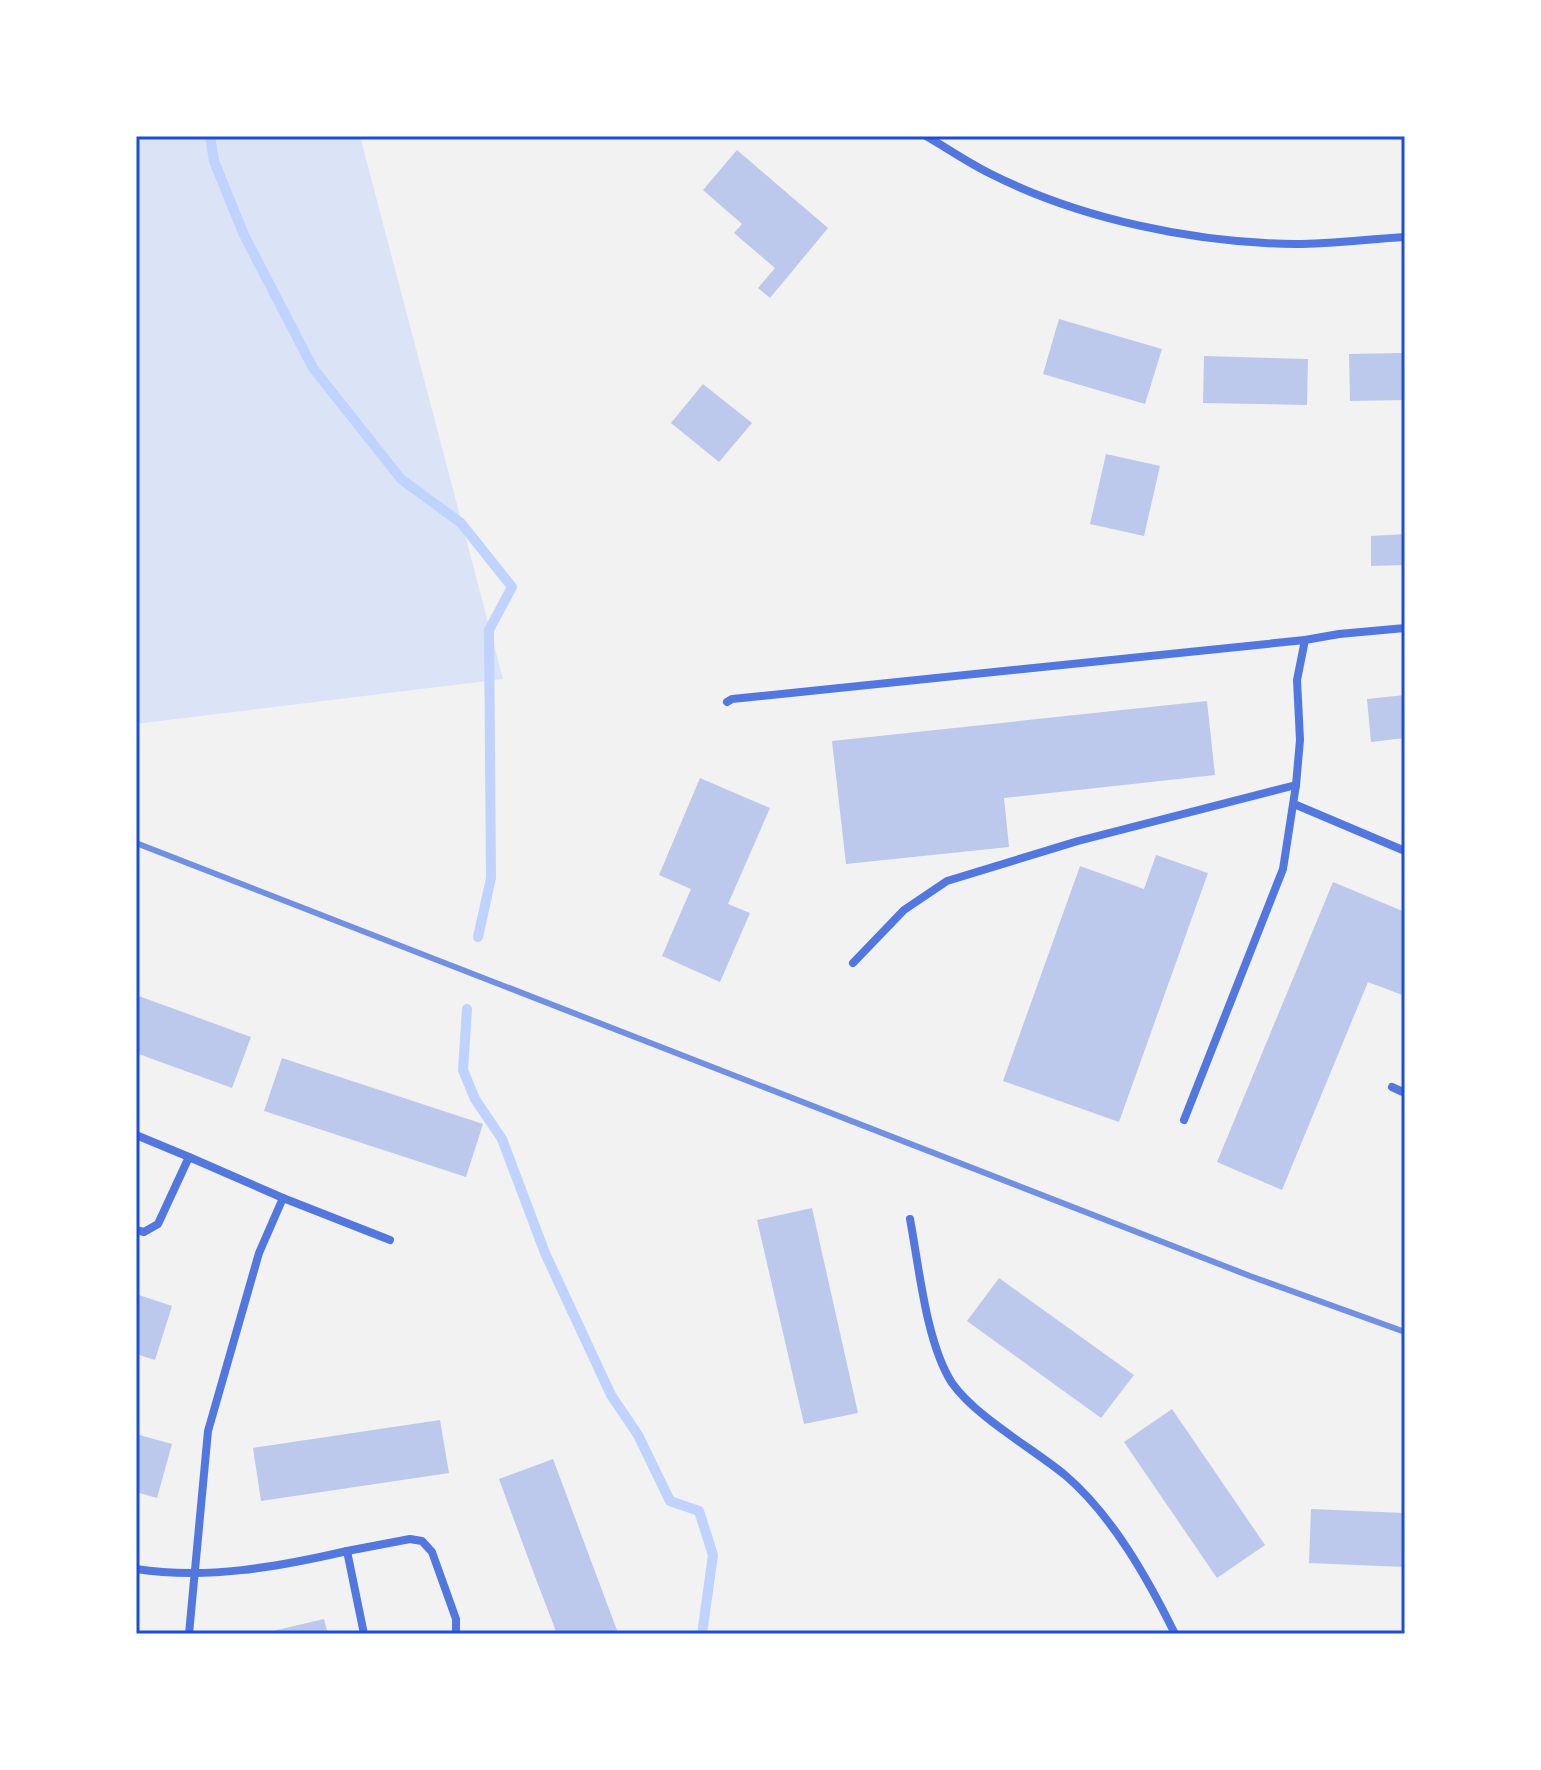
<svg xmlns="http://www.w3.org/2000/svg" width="1541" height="1770" font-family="'Source Sans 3',sans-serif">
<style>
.green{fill:#dbe4f7}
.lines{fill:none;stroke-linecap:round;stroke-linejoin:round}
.stream{stroke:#bfd3fe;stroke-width:10}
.building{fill:#bdc9ec}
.minor{stroke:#5277de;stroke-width:8}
.rail{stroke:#7290e2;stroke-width:6}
.neatline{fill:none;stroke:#1d4ed8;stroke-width:3}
</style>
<rect width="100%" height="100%" fill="#f2f2f2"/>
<!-- green -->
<polygon class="green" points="136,136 360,136 503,679 136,724"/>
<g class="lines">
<!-- stream -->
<g class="stream">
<polyline points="210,136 214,161 244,235 313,368 401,479 461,523 512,587 489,630 491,878 478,937"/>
<polyline points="467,1009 463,1070 475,1099 502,1139 545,1253 611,1395 638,1435 670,1501 699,1511 713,1555 702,1634"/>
</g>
</g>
<!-- building -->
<g class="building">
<polygon points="737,150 828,228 770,298 758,288 775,268 734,233 742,224 703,190"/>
<polygon points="1059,319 1162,349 1145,404 1043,374"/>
<polygon points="1405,353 1405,400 1350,401 1349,354"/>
<polygon points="1204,356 1308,359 1307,405 1203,403"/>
<polygon points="703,384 752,423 719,462 671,423"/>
<polygon points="1106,454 1160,466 1144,536 1090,524"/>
<polygon points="1405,534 1405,565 1371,566 1371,536"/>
<polygon points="1405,695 1405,738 1371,742 1367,699"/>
<polygon points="1207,701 1215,775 1004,798 1009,847 846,864 832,741"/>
<polygon points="700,778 770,808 728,904 750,913 720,982 662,956 691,889 659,875"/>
<polygon points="1156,855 1208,873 1119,1122 1003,1081 1080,866 1144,889"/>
<polygon points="1333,882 1405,912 1405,996 1368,982 1282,1190 1217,1162"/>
<polygon points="136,995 251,1037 232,1088 136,1053"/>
<polygon points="282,1058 483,1124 466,1177 264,1111"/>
<polygon points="812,1208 858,1413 804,1424 757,1220"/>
<polygon points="999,1278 1134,1375 1101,1418 967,1321"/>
<polygon points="136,1294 172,1306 155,1360 136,1354"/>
<polygon points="1172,1409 1265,1545 1217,1578 1124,1442"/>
<polygon points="440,1420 449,1473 261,1501 253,1448"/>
<polygon points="136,1434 172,1444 157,1498 136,1492"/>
<polygon points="553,1459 575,1518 618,1633 557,1634 531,1566 499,1479"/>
<polygon points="1311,1509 1405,1513 1405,1567 1309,1563"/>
<polygon points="324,1619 328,1634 265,1634 264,1633"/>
</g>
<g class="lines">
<!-- minor -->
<g class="minor">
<path d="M926,136C947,148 967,162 989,173C1079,219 1195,243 1295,244C1332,244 1369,239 1405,237"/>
<polyline points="727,702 732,699 1305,640"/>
<polyline points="1294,804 1405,851"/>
<polyline points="853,963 904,910 947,881 1078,841 1296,785"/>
<polyline points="1392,1087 1405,1093"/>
<polyline points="1184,1120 1283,869 1296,785 1300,740 1297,680 1305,640 1339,634 1405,628"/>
<polyline points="136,1135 189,1157 158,1224 144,1232 136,1230"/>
<polyline points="189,1157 283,1198 390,1240"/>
<path d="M910,1219C919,1266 926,1343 952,1383C976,1417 1032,1448 1065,1475C1112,1515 1148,1579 1175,1634"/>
<path d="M136,1569C206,1580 278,1567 347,1551"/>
<polyline points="189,1634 208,1431 259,1253 283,1198"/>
<polyline points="364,1634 347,1551 410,1539 422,1541 432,1552 456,1619 456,1634"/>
</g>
<!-- rail -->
<polyline class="rail" points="136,843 1250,1276 1405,1332"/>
</g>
<!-- border -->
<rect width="1541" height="1770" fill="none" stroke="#ffffff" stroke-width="276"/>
<rect x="138" y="138" width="1265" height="1494" class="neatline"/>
</svg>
